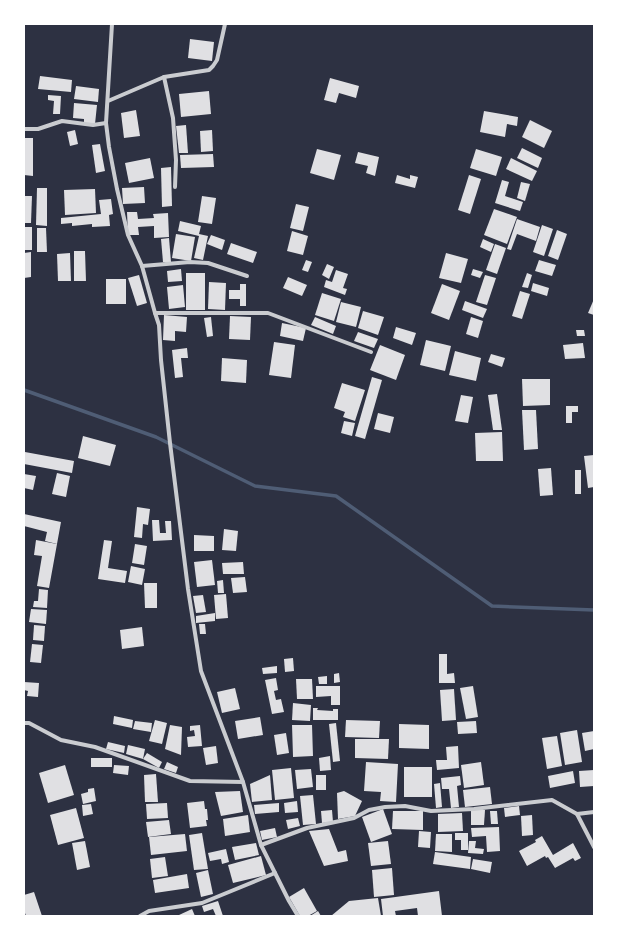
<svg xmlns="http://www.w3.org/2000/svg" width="618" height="940" font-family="Barlow,sans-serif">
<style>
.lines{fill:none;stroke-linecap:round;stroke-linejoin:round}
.stream{stroke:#4f5d75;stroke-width:3.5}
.building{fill:#e0e0e3}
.minor{stroke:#caccd0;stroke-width:4}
</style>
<rect width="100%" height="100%" fill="#2d3142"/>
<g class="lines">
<!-- stream -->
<polyline class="stream" points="24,390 156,437 255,486 336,496 492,606 594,610"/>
</g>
<!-- building -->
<g class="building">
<polygon points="190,39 214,42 212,61 188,58"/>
<polygon points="40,76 72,80 71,92 38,89"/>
<polygon points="330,78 359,86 356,98 339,93 336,103 324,100"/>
<polygon points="76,86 99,89 98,102 74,99"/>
<polygon points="209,91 211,114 181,117 179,94"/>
<polygon points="48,95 61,96 60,114 53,114 54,101 48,100"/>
<polygon points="74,103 97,105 95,124 84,123 84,119 73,118"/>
<polygon points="136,110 140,136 124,138 121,113"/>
<polygon points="484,111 518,117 517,126 507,124 505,137 480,132"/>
<polygon points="530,120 552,131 544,148 522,137"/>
<polygon points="186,125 188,153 179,153 176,126"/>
<polygon points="75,130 78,144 70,146 67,132"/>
<polygon points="212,130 213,151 201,152 200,131"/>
<polygon points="24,138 33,138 33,176 24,175"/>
<polygon points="100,144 105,171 96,173 92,145"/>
<polygon points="522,148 542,158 538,168 517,158"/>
<polygon points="317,149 341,155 334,180 310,173"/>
<polygon points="476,149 502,157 496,176 470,168"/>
<polygon points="358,152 379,157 375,176 366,173 368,166 355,163"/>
<polygon points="213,154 214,167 181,168 180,155"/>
<polygon points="150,158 154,178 129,183 125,163"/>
<polygon points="511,158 537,171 532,181 506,169"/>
<polygon points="171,167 172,206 162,207 161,168"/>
<polygon points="397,175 410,179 410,175 418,177 415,188 395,183"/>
<polygon points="469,175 481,179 470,214 458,210"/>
<polygon points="502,180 509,182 505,196 523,202 520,211 495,203"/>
<polygon points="521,182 530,184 525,201 517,198"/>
<polygon points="144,187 145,203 123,204 122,188"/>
<polygon points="37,188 47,188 47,226 36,225"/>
<polygon points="95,189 96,213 65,215 64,190"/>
<polygon points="24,196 32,196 31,223 24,223"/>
<polygon points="202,196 216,198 212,224 198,222"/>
<polygon points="111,199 113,214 109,215 110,226 92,227 92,224 72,226 72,223 61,224 61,218 101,214 99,200"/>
<polygon points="296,204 309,207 303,231 290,228"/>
<polygon points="494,209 517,217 507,244 484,235"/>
<polygon points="127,212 137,212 138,219 154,218 153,214 168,213 169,237 154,238 154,226 138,227 139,235 128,235"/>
<polygon points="517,219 540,227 536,241 517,234 511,250 507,249"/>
<polygon points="180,221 201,226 199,234 208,236 203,260 194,258 199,236 178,231"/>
<polygon points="542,225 553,229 544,256 533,252"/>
<rect x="24" y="227" width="8" height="23"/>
<polygon points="37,228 46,228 47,252 37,252"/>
<polygon points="557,230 567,234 558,260 548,256"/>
<polygon points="292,231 308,236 303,255 287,251"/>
<polygon points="176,234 195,237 191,261 172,258"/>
<polygon points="211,235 225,240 222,250 207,244"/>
<polygon points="169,238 171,262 163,262 161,239"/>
<polygon points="483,239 494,244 491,252 480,247"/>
<polygon points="231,243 257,252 253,263 227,254"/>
<polygon points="495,244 506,248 497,274 486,270"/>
<polygon points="74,251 85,251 86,281 74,281"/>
<polygon points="31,252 31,277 24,278 24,253"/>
<polygon points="70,253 71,281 58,281 57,254"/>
<polygon points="446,253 468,259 461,283 439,278"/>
<polygon points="306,260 312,262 308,272 302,270"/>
<polygon points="539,260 556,265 552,276 535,271"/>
<polygon points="327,264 334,267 329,279 322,275"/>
<polygon points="181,269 182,281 168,282 167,271"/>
<polygon points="473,269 483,272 480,278 471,275"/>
<polygon points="336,270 348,274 343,288 347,289 345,295 324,287 326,280 332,282"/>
<rect x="186" y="273" width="19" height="37"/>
<polygon points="527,273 532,275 528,288 522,287"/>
<polygon points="139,275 147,303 137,306 128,278"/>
<polygon points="485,275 496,278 487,305 476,302"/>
<polygon points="288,277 307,285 302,296 283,288"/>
<rect x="106" y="279" width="20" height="25"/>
<polygon points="209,282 226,283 225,310 208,309"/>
<polygon points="533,283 549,288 547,296 531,291"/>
<polygon points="240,284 246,284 246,306 240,306 240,299 229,299 229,290 240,290"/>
<polygon points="442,284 460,291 449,320 431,313"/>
<polygon points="183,285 185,307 169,309 167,287"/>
<polygon points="520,291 530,294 522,319 512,316"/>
<polygon points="322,293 341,299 334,321 315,315"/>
<polygon points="594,299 594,315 588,313"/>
<polygon points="465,301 487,309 483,318 462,310"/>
<polygon points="341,302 361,307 356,327 336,322"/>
<polygon points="363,311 384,317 378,335 358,328"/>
<polygon points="164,315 187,317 186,332 175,331 175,341 163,340"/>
<polygon points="230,316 251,317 250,340 229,339"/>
<polygon points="211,317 213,336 207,337 204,318"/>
<polygon points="315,317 336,326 333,334 311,325"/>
<polygon points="471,317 483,321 478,338 466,334"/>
<polygon points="282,323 306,328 303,341 280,336"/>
<polygon points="396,327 416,333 412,345 393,338"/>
<polygon points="576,330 584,330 585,336 577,336"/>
<polygon points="358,332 378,339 374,348 354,341"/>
<polygon points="426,340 451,346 445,371 420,365"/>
<polygon points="274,342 295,345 291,378 269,375"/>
<polygon points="583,343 585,358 565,359 563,345"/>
<polygon points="380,345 405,355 396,380 370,370"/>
<polygon points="187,348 188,358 181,358 183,377 175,378 172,350"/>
<polygon points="455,351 481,358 476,381 449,375"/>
<polygon points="491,354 505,358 502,367 488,362"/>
<polygon points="222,358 247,360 246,383 221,381"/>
<polygon points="372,377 382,380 365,439 355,436"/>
<polygon points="522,379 550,379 550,405 523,406"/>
<polygon points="342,383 365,390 355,421 343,417 345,412 334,408"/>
<polygon points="497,394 502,430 493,430 488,395"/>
<polygon points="461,395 473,397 468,423 455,421"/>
<polygon points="566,406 578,406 578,412 572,412 572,423 566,423"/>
<polygon points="522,410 536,410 538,449 524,450"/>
<polygon points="378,413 394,417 390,433 374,429"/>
<polygon points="344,421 355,423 352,436 341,433"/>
<polygon points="502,432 503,461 476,461 475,433"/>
<polygon points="83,436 116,445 110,466 78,458"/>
<polygon points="25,452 74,461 72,473 24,464"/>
<polygon points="594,455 594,487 588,488 584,456"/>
<polygon points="551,468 553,495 540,496 538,469"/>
<rect x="575" y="470" width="6" height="24"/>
<polygon points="57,473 70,476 66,497 52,494"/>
<polygon points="24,474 36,476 33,490 24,488"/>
<polygon points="137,507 150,509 148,525 143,524 142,538 134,537"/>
<polygon points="24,514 61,522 57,544 45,541 47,532 24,526"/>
<polygon points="152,520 159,520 160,533 166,533 165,521 171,521 172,540 153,541"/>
<polygon points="224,529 238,531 236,551 222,550"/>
<polygon points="194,535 214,536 214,551 194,551"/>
<polygon points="36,540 57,544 49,588 37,586 42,556 34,555"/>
<polygon points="104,540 112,541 108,568 127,571 125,583 98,579"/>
<polygon points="135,544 147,546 144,565 132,563"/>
<polygon points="212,560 215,585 197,587 194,562"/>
<polygon points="243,562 244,574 223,574 222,563"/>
<polygon points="131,566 145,569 142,585 128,582"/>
<polygon points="245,577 247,592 233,593 231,578"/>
<polygon points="223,580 224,593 218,593 217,581"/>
<polygon points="144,583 157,583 157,608 145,608"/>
<polygon points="39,589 48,590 47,608 33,607 34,601 38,601"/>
<polygon points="226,594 228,618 216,619 214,595"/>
<polygon points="203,595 206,612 196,613 193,596"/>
<polygon points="31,609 47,610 46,624 29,622"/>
<polygon points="215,613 215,621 196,623 196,616"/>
<polygon points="199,624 205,624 206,634 200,634"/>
<polygon points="34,625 45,626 44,641 33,640"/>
<polygon points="142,627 144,646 122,649 120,630"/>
<polygon points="32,644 43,645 41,663 30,662"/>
<polygon points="439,654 447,654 447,674 454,673 455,683 439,683"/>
<polygon points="293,658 294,671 285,672 284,659"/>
<polygon points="277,666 277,673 263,674 262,668"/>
<polygon points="339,673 340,682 334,683 334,674"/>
<polygon points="327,676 327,684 319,684 318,677"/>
<polygon points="276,678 278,690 274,691 276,700 281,699 284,712 272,714 265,680"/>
<polygon points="296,679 312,679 313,699 297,699"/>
<polygon points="24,682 39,683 38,697 27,696 28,691 24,690"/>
<polygon points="316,686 340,686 340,705 331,705 331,696 316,697"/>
<polygon points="473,686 478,717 466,719 460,688"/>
<polygon points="235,688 240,709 222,713 217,692"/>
<polygon points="454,689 456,720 442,721 440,690"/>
<polygon points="293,703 311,705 310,721 292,720"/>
<polygon points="313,708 318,708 317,710 333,711 333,709 338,709 338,720 313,720"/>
<polygon points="114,716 133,720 132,728 113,724"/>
<polygon points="260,717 263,735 238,739 235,721"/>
<polygon points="155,720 167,723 162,744 149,741"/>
<polygon points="346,720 380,721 379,738 345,737"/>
<polygon points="135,721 152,723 151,732 133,729"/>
<polygon points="476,721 477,733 458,734 457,722"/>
<polygon points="336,723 340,761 333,762 329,724"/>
<polygon points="399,724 429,725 429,749 399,748"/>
<polygon points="170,725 182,727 181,755 165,749"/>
<polygon points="200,725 202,746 188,747 187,737 195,736 194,730 190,731 190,726"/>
<polygon points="292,725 312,725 313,756 293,757"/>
<polygon points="577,730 582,762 565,765 560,733"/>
<polygon points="594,731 594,749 585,751 582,733"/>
<polygon points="286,733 289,753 277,755 274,735"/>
<polygon points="557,736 562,766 547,769 542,738"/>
<polygon points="355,739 389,739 388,759 355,758"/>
<polygon points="108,742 125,746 124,753 106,749"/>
<polygon points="128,745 145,749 143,759 126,754"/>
<polygon points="216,746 218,763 206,765 203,748"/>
<polygon points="458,746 459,768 437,770 436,760 447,760 446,747"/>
<polygon points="147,753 162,762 159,768 143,759"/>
<polygon points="330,756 331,770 320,771 319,758"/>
<rect x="91" y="758" width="21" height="9"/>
<polygon points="167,762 178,767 176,773 164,769"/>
<polygon points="366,762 398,764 396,802 380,801 381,792 364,791"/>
<polygon points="481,762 484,785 464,788 461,765"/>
<polygon points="65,765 74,795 48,803 39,773"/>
<polygon points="114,765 129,766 128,775 113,773"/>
<rect x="404" y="767" width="28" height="30"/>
<polygon points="291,768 294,798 275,800 272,770"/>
<polygon points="311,769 313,787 297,789 295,770"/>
<polygon points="594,770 594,786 580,787 579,771"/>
<polygon points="573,771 575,783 550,788 548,776"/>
<polygon points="156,774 158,802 145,802 144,775"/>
<polygon points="270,775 272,800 252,802 250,784"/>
<rect x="316" y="775" width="10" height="15"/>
<polygon points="460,776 461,785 457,786 459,807 451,808 449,789 442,789 441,778"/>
<polygon points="440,783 442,807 436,808 434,784"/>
<polygon points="490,787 492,804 465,807 463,790"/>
<polygon points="94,788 96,801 83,804 81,794 88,792 88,789"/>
<polygon points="240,791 243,812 221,816 215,792"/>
<polygon points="344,791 362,801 355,816 338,819 337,793"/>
<polygon points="313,795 316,824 303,825 300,796"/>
<polygon points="204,801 205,809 207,809 208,820 206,820 207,826 190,828 187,803"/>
<polygon points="297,801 298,812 285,813 284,803"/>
<polygon points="167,803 168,818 147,819 146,804"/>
<polygon points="279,803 279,812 255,814 254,805"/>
<polygon points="91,804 93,814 83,816 82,805"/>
<polygon points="519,806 520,815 505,817 504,808"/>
<polygon points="76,808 84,838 58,845 50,815"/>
<polygon points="383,809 392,834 371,842 362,817"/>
<polygon points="332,810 333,822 322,823 321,811"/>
<polygon points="471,810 485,810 484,825 471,825"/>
<polygon points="393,811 423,811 423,830 392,829"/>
<polygon points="490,811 497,811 498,824 491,824"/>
<polygon points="462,813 463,831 438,832 438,814"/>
<polygon points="248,815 250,832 225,836 223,819"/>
<polygon points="532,815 533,835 522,836 521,816"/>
<polygon points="298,818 300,826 288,829 286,820"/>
<polygon points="169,820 171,834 148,837 146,822"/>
<polygon points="499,827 500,851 487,852 486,836 472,837 471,828"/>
<polygon points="275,828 277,837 262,840 260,831"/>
<polygon points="329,829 338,852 346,850 348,861 324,866 309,831"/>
<polygon points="419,831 431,832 430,848 418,847"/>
<polygon points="202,833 208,869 194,870 189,835"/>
<polygon points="455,833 468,833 468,850 461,850 461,840 455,840"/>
<polygon points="185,834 187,851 151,855 149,837"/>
<polygon points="436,834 452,834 452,852 435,851"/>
<polygon points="542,836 553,855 573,843 581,858 575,861 573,858 555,868 548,857 546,858 545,856 527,866 519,851 536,842 535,840"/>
<polygon points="85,841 90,867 77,870 72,843"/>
<polygon points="388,841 391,864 371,866 368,843"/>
<polygon points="469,841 476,841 475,848 484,849 483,854 468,853"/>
<polygon points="256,843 259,855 235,860 232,847"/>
<polygon points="226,849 229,862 222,864 221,859 210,861 208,853"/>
<polygon points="435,852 471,857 470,869 433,864"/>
<polygon points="261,856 266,875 233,883 228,865"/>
<polygon points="165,857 168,876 152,878 150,859"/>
<polygon points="473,859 492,862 490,873 471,869"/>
<polygon points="392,868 394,895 374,897 372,870"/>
<polygon points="208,870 213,894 201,897 196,873"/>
<polygon points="187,874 189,888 155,893 153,880"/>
<polygon points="304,888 317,911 308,916 300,916 289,897"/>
<polygon points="439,891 442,916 418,916 417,908 395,911 396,916 383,916 381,899"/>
<polygon points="34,892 42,916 26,916 24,910 24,895"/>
<polygon points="378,898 381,916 331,916 349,901"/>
<polygon points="218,901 223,916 216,916 213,909 204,912 202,906"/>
<polygon points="192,909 195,916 179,916 179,915"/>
<polygon points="318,911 321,916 310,916"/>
</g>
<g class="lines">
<!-- minor -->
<g class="minor">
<polyline points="164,77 173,118 176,160 175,187"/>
<polyline points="108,101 164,77 209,70 213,66 217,60 225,24"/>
<polyline points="106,123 109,147 117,189 128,235 142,266 155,313 159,325 161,360 170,443 188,589 201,671 243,782 261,845 289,901 298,916"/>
<polyline points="24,129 38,129 62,121 93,125 106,123 112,24"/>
<polyline points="142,266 190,262 208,263 247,276"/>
<polyline points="155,313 268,313 371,352"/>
<polyline points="24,723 29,723 61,740 95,747 190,781 243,782"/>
<polyline points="577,814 594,847"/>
<polyline points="261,845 307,828 354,818 369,810 385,807 405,806 431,811 474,809 552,800 577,814 594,812"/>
<polyline points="140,916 149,911 202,903 275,873"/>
</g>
</g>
<!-- border -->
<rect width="618" height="940" fill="none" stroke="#ffffff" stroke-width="50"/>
</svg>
